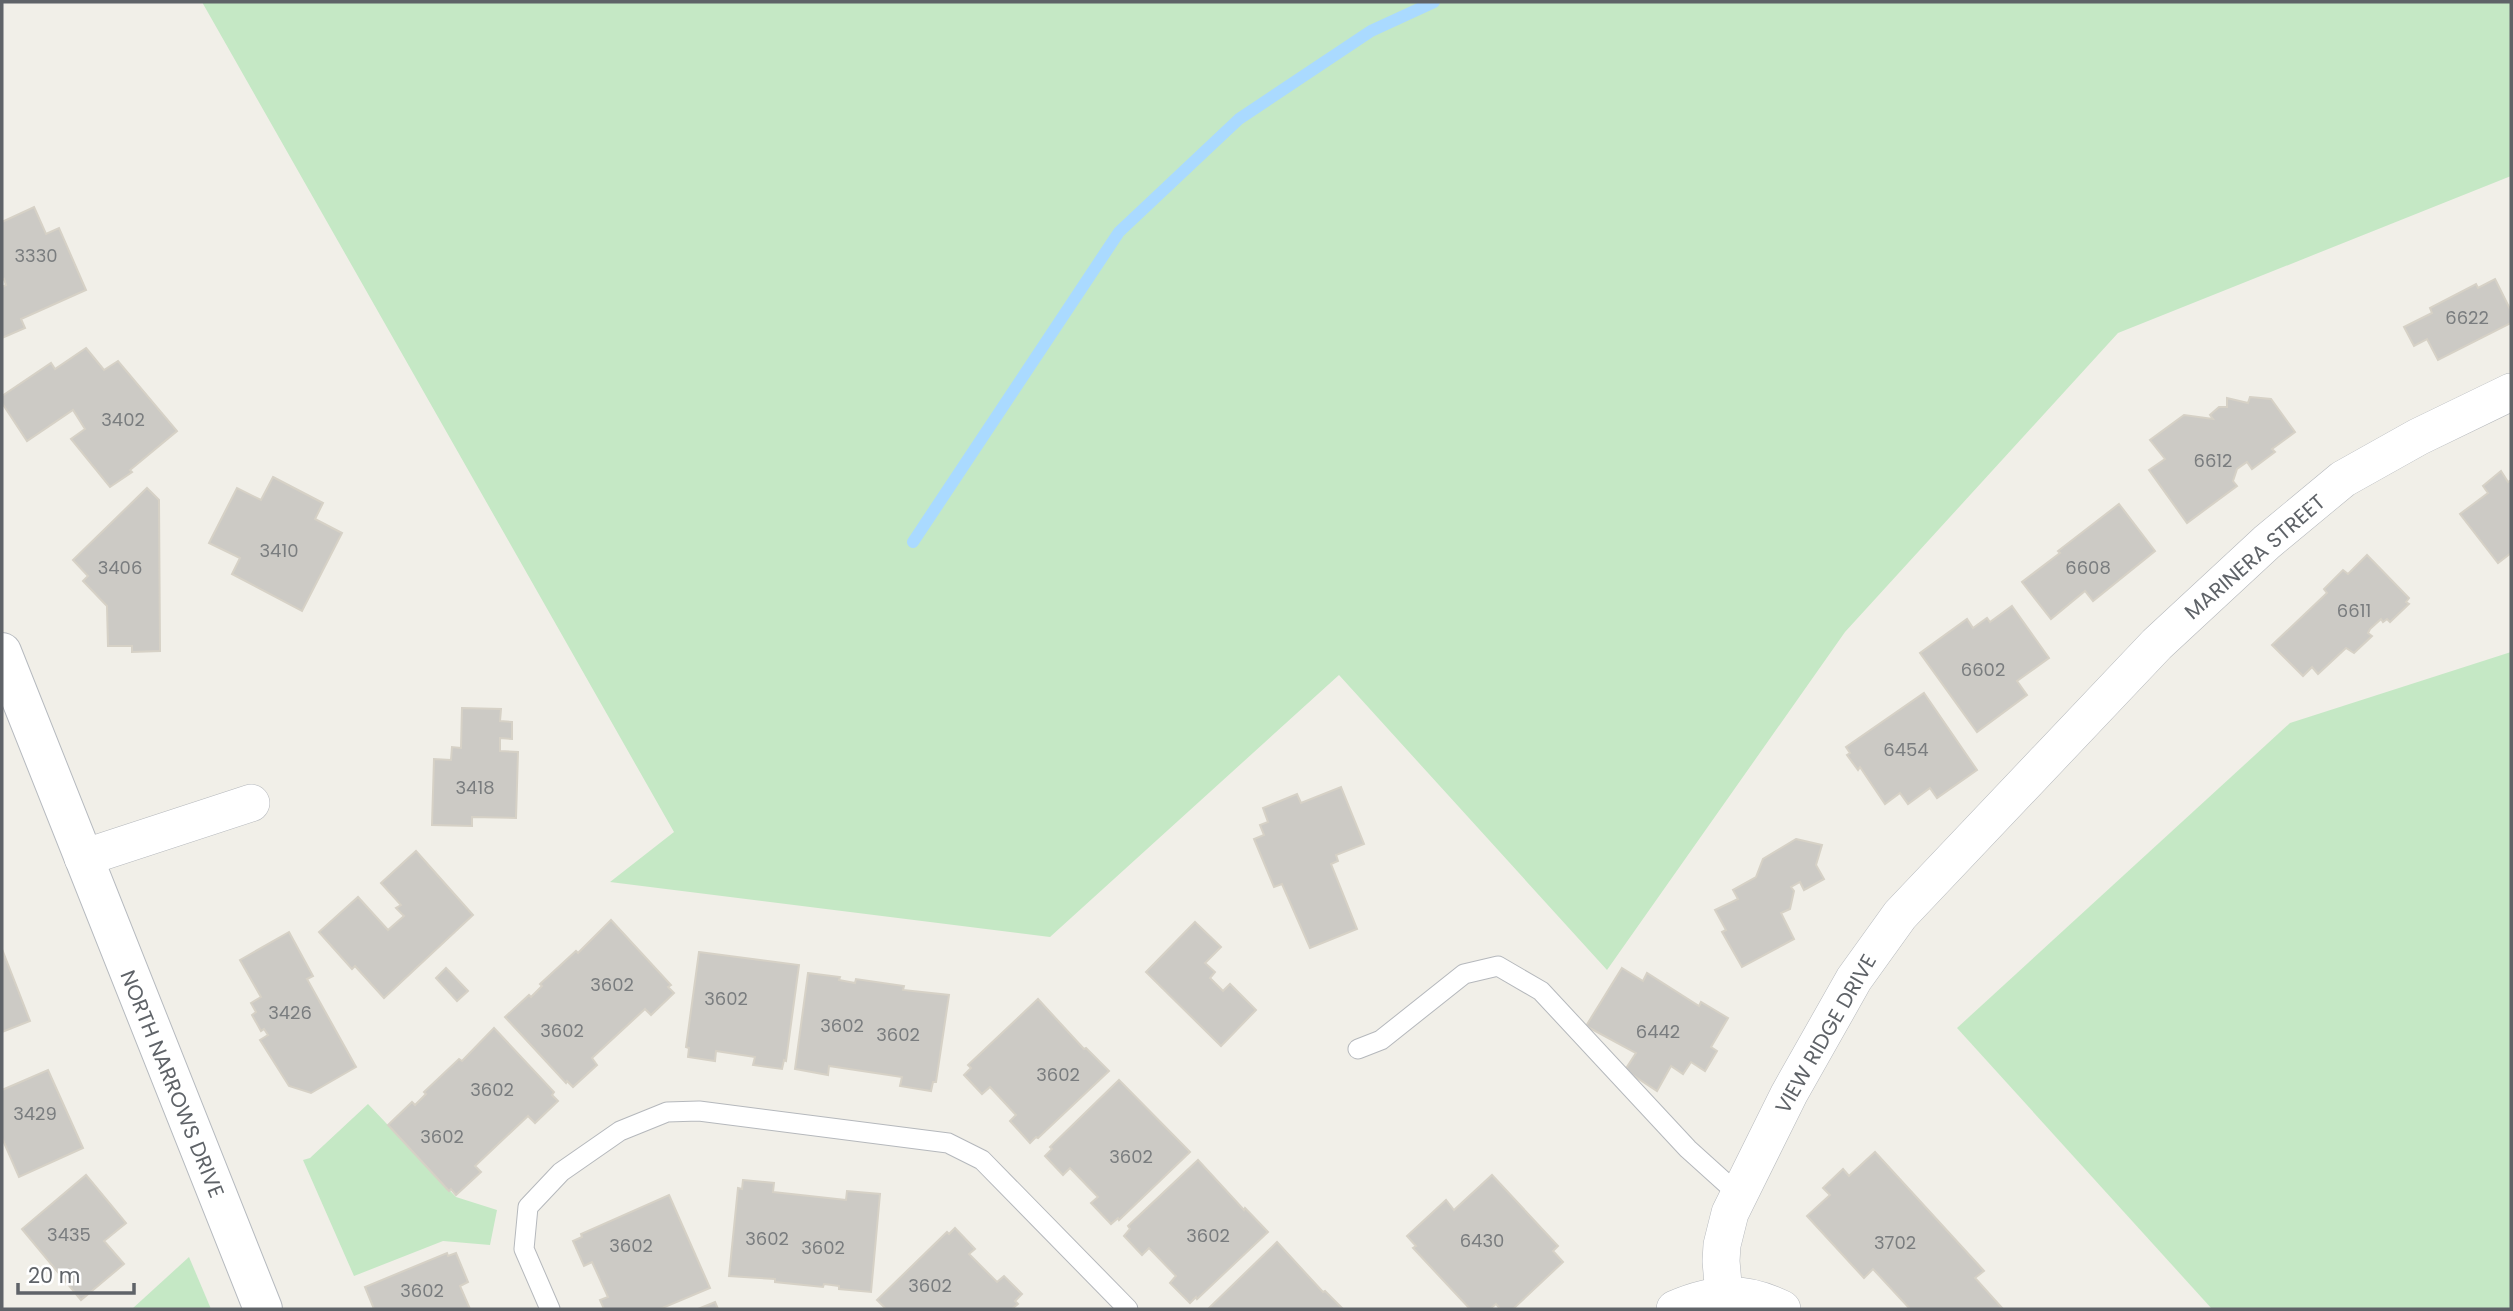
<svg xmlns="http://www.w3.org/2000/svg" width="2513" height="1311" font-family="Poppins,sans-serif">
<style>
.green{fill:#c5e8c5}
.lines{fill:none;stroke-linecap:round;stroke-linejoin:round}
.stream{stroke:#aadaff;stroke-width:12}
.building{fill:#cccac5;stroke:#d6d1c6;stroke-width:2}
.lane-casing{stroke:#b5b8bc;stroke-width:21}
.street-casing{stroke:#b5b8bc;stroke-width:38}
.secondary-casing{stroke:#b6babf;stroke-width:40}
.lane{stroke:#fff;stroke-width:19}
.street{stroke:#fff;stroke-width:37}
.secondary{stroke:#fff;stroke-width:38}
.labels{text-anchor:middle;stroke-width:5;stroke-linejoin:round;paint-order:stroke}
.number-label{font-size:18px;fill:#7a7d7f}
.street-label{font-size:21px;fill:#5f6368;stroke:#fff}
</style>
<rect width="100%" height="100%" fill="#f1efe8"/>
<!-- green -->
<g class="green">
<polygon points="202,2 2511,2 2511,176 2118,333 1845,632 1607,970 1339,675 1050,937 610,882 674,832"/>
<polygon points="2511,652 2511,1309 2212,1309 1957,1028 2290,723"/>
<polygon points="368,1104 456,1197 497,1210 490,1245 443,1241 354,1276 303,1160 310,1158"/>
<polygon points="189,1257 211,1309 132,1309"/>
</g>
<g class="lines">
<!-- stream -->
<polyline class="stream" points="913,542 1119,232 1239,119 1371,31 1434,2"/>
</g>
<!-- building -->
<g class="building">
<polygon points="34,207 46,234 59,228 86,290 21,319 25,328 2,338 2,287 6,285 4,279 2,280 2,222"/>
<polygon points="2495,279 2511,311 2511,323 2438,360 2427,339 2414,346 2404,327 2432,313 2430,308 2476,284 2478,288"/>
<polygon points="86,348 104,370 118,361 177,431 130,470 132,472 110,487 71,439 85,429 73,410 27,441 2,403 2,396 51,363 55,369"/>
<polygon points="2250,397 2271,399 2295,432 2272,449 2275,452 2252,469 2247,462 2237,469 2233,481 2237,486 2187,523 2149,470 2165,459 2150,440 2184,415 2213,419 2210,415 2219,407 2227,407 2227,398 2248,403"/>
<polygon points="2501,471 2508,482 2511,480 2511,553 2498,563 2460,514 2488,493 2483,486"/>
<polygon points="273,477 323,503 315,519 342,533 302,611 232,574 240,558 209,543 237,488 261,500"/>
<polygon points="147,488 159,500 160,651 132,652 132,646 108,646 107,606 83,581 88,576 73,560"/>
<polygon points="2119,504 2155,551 2093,601 2085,591 2051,619 2022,582 2060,553 2058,551"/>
<polygon points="2367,555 2409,598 2406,602 2409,604 2390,622 2387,619 2383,622 2381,619 2370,629 2368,633 2372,636 2354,653 2346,648 2318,674 2312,667 2303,676 2272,645 2327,593 2324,589 2343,570 2348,574"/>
<polygon points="2012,606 2049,658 2017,681 2027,695 1977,732 1920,653 1967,619 1973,628 1987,618 1990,622"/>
<polygon points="1924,693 1977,770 1937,798 1930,788 1908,804 1900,793 1885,804 1860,767 1858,770 1847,755 1850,753 1846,747"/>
<polygon points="462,708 501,709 500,721 512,722 512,739 500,738 500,751 518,752 516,818 472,817 472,826 432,825 434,759 451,760 452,747 461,748"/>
<polygon points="1341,787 1364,844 1336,855 1338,861 1331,864 1357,929 1310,948 1282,884 1274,887 1254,839 1264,835 1260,825 1268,822 1263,808 1297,794 1301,803"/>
<polygon points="1796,839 1822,845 1816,865 1824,879 1804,890 1800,882 1791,887 1794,891 1790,909 1781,913 1794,939 1742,967 1722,932 1726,930 1715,910 1738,899 1733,890 1756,877 1763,859"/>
<polygon points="416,851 473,915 384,998 355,966 352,969 319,932 358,897 388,930 404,916 396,908 401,905 381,883"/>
<polygon points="611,920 671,985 668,987 674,993 651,1015 645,1009 592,1058 597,1065 573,1087 567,1081 566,1083 505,1017 529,995 531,997 542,986 540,984 576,951 578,953"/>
<polygon points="1195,922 1221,947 1205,963 1215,972 1210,978 1223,991 1230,984 1256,1010 1221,1046 1146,972"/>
<polygon points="289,932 313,976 307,979 356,1067 311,1093 289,1086 260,1040 268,1035 264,1029 261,1031 252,1015 256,1012 251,1003 261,997 240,960"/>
<polygon points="2,949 30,1021 2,1032"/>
<polygon points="699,952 799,965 786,1061 784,1060 782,1069 753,1065 755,1057 716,1051 715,1061 688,1057 689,1048 686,1047"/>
<polygon points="446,968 468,991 457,1001 436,978"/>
<polygon points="1622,968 1643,981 1647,973 1699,1006 1701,1002 1728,1018 1711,1047 1717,1051 1705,1071 1691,1062 1683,1074 1671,1066 1657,1091 1625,1070 1636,1053 1586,1026"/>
<polygon points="808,973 840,977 839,980 855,983 856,979 904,986 903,990 949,995 936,1082 933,1082 931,1091 900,1086 902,1077 829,1066 828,1075 795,1069"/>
<polygon points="1038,999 1084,1049 1086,1048 1109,1071 1038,1138 1036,1137 1030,1143 1010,1121 1016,1115 990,1087 982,1094 964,1075 971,1068 968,1065"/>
<polygon points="494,1028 554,1092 552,1095 558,1101 535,1123 528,1116 475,1166 481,1172 456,1195 451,1189 449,1191 388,1125 412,1102 415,1105 426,1094 424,1092 459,1059 462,1061"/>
<polygon points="48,1070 83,1148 19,1177 2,1138 2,1090"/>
<polygon points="1119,1080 1190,1152 1119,1220 1118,1218 1111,1224 1091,1203 1098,1197 1070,1168 1063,1175 1045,1156 1052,1149 1050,1147"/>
<polygon points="1875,1152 1984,1271 1975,1278 2003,1309 1910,1309 1873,1269 1864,1278 1807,1216 1830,1195 1823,1188 1843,1169 1849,1176"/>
<polygon points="1198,1160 1244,1210 1245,1208 1268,1232 1197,1299 1196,1297 1190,1303 1170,1283 1176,1276 1149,1248 1142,1255 1124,1236 1130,1229 1128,1226"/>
<polygon points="86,1175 126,1223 104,1241 124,1264 81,1300 22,1229"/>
<polygon points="1492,1175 1558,1246 1553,1251 1563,1262 1513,1309 1500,1309 1496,1304 1490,1309 1470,1309 1413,1248 1416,1246 1407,1236 1446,1200 1454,1210"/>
<polygon points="743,1180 774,1183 773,1192 846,1200 847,1191 880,1194 871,1292 839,1289 839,1286 824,1284 823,1287 775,1282 775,1279 729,1276 738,1188 742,1189"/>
<polygon points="669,1195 710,1288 660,1309 604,1309 600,1300 608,1297 592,1262 584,1266 573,1241 582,1237 581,1234"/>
<polygon points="955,1228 975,1249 969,1254 997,1282 1004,1276 1022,1294 1015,1301 1018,1304 1012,1309 886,1309 877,1300 947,1232 949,1234"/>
<polygon points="1277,1242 1323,1292 1325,1291 1343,1309 1208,1309"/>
<polygon points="447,1253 448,1256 456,1253 468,1282 460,1286 470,1309 374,1309 365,1287"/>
<polygon points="715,1302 718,1309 698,1309"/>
</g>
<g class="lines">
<!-- lane casing -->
<g class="lane-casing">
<g id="lane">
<polyline points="1358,1049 1381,1040 1464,974 1498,966 1541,991 1688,1149 1739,1195"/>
<polyline points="550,1309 524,1249 528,1207 561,1172 620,1131 667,1112 699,1111 948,1143 982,1160 1128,1309"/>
</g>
</g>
<!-- street casing -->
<g class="street-casing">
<g id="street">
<polyline points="83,858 251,803"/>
<polyline points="1724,1295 1721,1261 1722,1245 1730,1213 1789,1094 1854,979 1900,915 2157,644 2267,542 2343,479 2418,437 2511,392"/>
<path d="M1675,1309C1715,1292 1743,1290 1782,1309"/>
</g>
</g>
<!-- secondary casing -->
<g class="secondary-casing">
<polyline id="secondary" points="2,652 263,1309"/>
</g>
<!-- lane -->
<use href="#lane" class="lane"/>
<!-- street -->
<use href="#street" class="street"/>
<!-- secondary -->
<use href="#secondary" class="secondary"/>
</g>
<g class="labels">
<!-- number labels -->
<g class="number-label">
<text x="36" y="262">3330</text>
<text x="2467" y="324">6622</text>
<text x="123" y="426">3402</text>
<text x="2213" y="467">6612</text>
<text x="279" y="557">3410</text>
<text x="120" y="574">3406</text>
<text x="2088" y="574">6608</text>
<text x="2354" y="617">6611</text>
<text x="1983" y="676">6602</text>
<text x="1906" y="756">6454</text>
<text x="475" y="794">3418</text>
<text x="612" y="991">3602</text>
<text x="726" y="1005">3602</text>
<text x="290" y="1019">3426</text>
<text x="842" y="1032">3602</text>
<text x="562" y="1037">3602</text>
<text x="1658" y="1038">6442</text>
<text x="898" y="1041">3602</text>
<text x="1058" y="1081">3602</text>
<text x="492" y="1096">3602</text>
<text x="35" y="1120">3429</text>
<text x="442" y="1143">3602</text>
<text x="1131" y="1163">3602</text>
<text x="69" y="1241">3435</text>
<text x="1208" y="1242">3602</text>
<text x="767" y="1245">3602</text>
<text x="1482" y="1247">6430</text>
<text x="1895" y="1249">3702</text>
<text x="631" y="1252">3602</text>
<text x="823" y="1254">3602</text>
<text x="930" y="1292">3602</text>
<text x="422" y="1297">3602</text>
</g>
<!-- street labels -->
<g class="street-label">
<text transform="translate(2255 557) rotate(-41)" y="7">MARINERA STREET</text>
<text transform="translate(1826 1034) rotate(-60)" y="7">VIEW RIDGE DRIVE</text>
<text transform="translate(172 1084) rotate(68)" y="7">NORTH NARROWS DRIVE</text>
</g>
</g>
<!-- border -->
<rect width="2513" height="1311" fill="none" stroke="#5f6368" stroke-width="7"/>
<!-- scale -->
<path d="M18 1283v10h116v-10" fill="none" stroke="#5f6368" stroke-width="3.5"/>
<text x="28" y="1283" font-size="21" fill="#5f6368" stroke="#ffffff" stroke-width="5" paint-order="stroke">20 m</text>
</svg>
